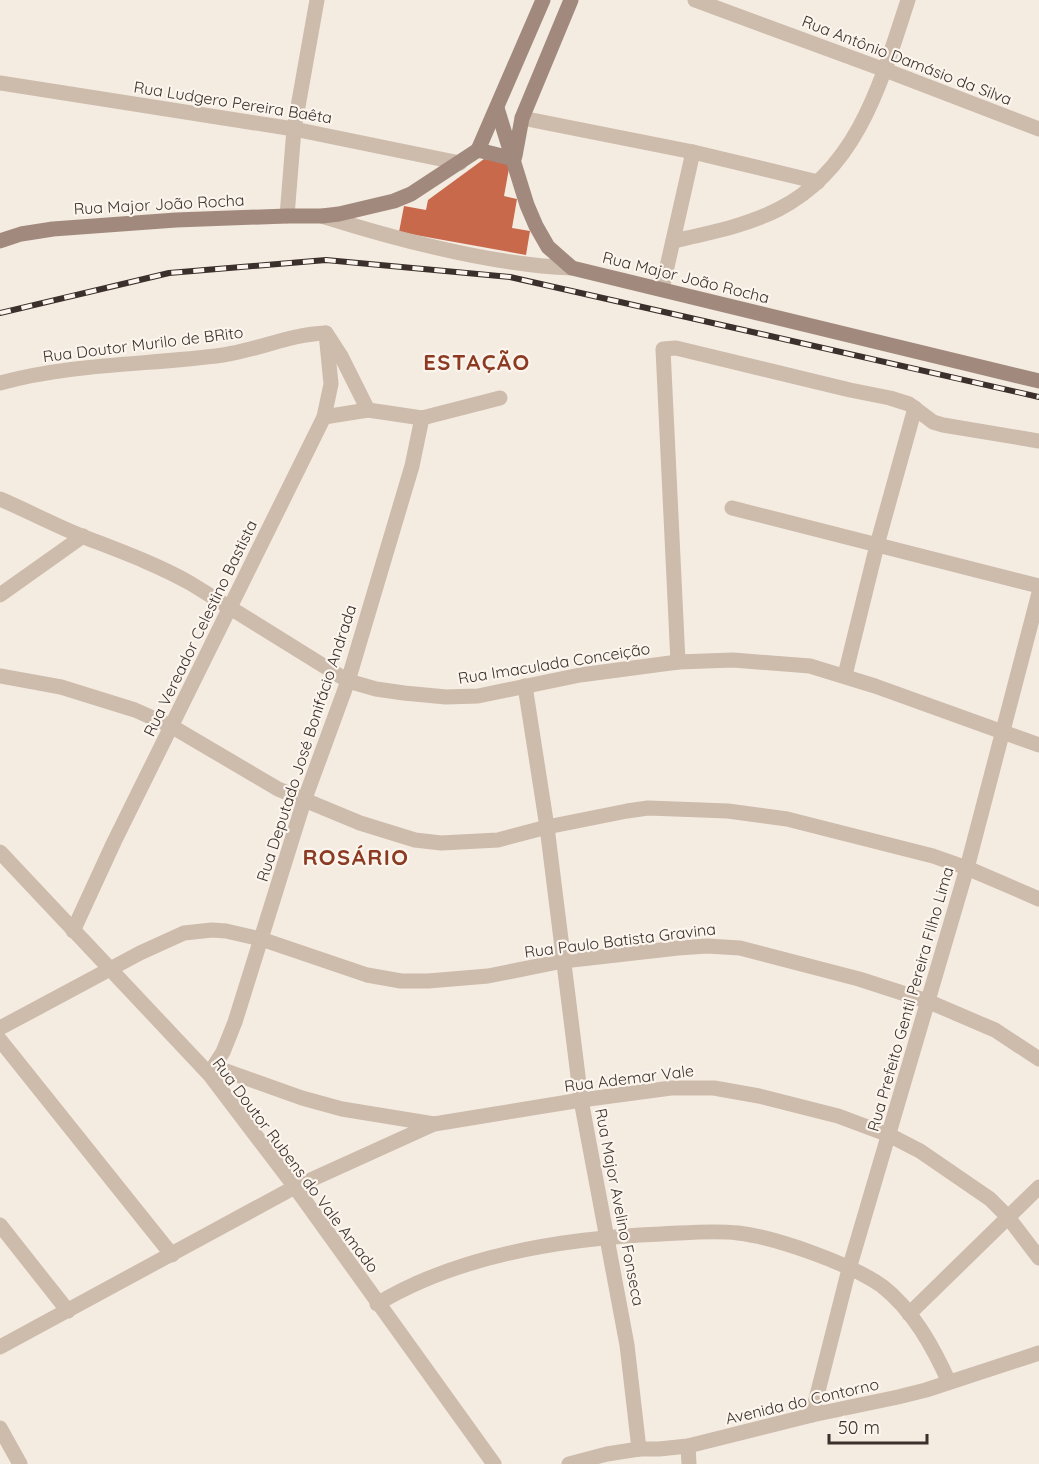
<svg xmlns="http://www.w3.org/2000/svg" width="1039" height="1464" font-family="Quicksand,sans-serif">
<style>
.building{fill:#c8694b}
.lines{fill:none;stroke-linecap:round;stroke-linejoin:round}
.street{stroke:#cdbbac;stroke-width:15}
.secondary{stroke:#a18a7d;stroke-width:15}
.rail-casing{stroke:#3b302b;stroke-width:6}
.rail{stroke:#fbf5ee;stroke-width:4;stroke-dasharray:11;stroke-linecap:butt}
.labels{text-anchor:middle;stroke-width:4.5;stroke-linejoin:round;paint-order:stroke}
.street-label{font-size:16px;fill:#3b302b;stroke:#fbf5ee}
.district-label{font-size:22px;font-weight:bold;letter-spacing:1.5px;fill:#8c3b22;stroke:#fbf5ee}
</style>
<rect width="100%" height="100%" fill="#f4ebe1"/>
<!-- building -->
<polygon class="building" points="484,159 510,163 504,196 517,199 512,228 530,231 526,255 399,232 404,206 426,210 428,200"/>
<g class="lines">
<!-- street -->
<g class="street">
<polyline points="695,0 885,70 1039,129"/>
<polyline points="0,83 294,129 460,163"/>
<polyline points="522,118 693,152 818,182"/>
<polyline points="287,216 294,129 317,0"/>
<path d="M322,216C398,240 494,265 572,268"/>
<path d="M673,241C709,233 746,226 779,209C859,168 882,79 908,0"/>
<polyline points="662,289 693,152"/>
<polyline points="328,336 341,356 368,410"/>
<path d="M0,383C73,363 149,365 223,355C258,350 290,334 326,333"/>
<polyline points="324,417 368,410 422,418 500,398"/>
<path d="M0,499C28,511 56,526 84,537C120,551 156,564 190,583L348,681L376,689L404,693L446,697L478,696L580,675L678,662L733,660L810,666L875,686L1039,745"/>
<polyline points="732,508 1039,586"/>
<polyline points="0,595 83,536"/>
<polyline points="678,662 663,349 676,348 850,390 890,398 909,404 933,422 943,425 1039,441"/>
<polyline points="845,675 877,545 915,408"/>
<polyline points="0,676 61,687 135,710 171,726 278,789 360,823 415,840 441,843 498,840 547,827 627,811 648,808 728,811 787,819 933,856 967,868 1039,899"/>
<polyline points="525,686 547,827 581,1100 627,1345 639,1449"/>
<polyline points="0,852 209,1074 295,1187 494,1464"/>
<polyline points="73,931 114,842 324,417 331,384 326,333"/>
<polyline points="0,1028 140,953 184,933 212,930 226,931 261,939 367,975 401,981 428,981 488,976 563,961 678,948 707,946 740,948 859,979 927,1001 995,1030 1039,1059"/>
<polyline points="0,1040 172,1255"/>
<polyline points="215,1067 302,1098 342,1109 434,1124 581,1100 671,1088 714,1088 759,1096 838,1116 889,1135 920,1151 990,1199 1008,1217 1039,1258"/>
<polyline points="209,1074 223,1052 235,1022 304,801 348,681 412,466 422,418"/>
<polyline points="0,1225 68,1311"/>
<path d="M377,1304C458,1255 567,1238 661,1234C686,1233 712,1230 738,1233C775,1237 851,1264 882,1286C913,1310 933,1347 949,1382"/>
<polyline points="909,1314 1039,1187"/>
<polyline points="0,1347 295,1187 434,1124"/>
<polyline points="812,1415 849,1269 967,868 1039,593"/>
<polyline points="0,1428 20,1464"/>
<polyline points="688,1446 689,1464"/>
<polyline points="569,1464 607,1454 639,1449 659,1449 688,1446 812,1415 898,1397 926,1390 1039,1353"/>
</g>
<!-- secondary -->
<g class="secondary">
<polyline points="497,108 527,205 536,226 548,247 572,268 1039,381"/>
<polyline points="478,150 543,0"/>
<polyline points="515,156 522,118 571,0"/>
<polyline points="0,241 21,234 53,229 176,220 287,216 322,216 339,214 394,201 411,194 478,150 514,159"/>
</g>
<!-- rail casing -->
<g class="rail-casing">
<polyline id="rail" points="0,313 169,273 326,260 510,277 1039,397"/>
</g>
<!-- rail -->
<use href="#rail" class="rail"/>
</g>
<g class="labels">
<!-- street labels -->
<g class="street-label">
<text transform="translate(907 60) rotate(21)" y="6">Rua Antônio Damásio da Silva</text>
<text transform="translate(233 102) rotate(9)" y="6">Rua Ludgero Pereira Baêta</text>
<text transform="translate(159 204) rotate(-3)" y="6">Rua Major João Rocha</text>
<text transform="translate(686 277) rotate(14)" y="6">Rua Major João Rocha</text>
<text transform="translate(143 344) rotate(-7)" y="6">Rua Doutor Murilo de BRito</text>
<text transform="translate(200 628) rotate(-64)" y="6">Rua Vereador Celestino Bastista</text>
<text transform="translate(554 663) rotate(-9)" y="6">Rua Imaculada Conceição</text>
<text transform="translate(306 743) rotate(-72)" y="6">Rua Deputado José Bonifácio Andrada</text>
<text transform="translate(620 940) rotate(-7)" y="6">Rua Paulo Batista Gravina</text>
<text transform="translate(910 999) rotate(-74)" y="6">Rua Prefeito Gentil Pereira FIlho Lima</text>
<text transform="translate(629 1078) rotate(-7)" y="6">Rua Ademar Vale</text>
<text transform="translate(296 1165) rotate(53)" y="6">Rua Doutor Rubens do Vale Amado</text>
<text transform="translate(620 1207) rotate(79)" y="6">Rua Major Avelino Fonseca</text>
<text transform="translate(802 1401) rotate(-13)" y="6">Avenida do Contorno</text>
</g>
<!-- district labels -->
<g class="district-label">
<text x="477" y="370">ESTAÇÃO</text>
<text x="356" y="865">ROSÁRIO</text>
</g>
</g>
<!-- scale -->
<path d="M829 1434v9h98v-9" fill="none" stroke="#3b302b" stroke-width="3"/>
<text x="838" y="1434" font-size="18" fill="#3b302b" stroke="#fbf5ee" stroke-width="4.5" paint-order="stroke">50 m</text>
</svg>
